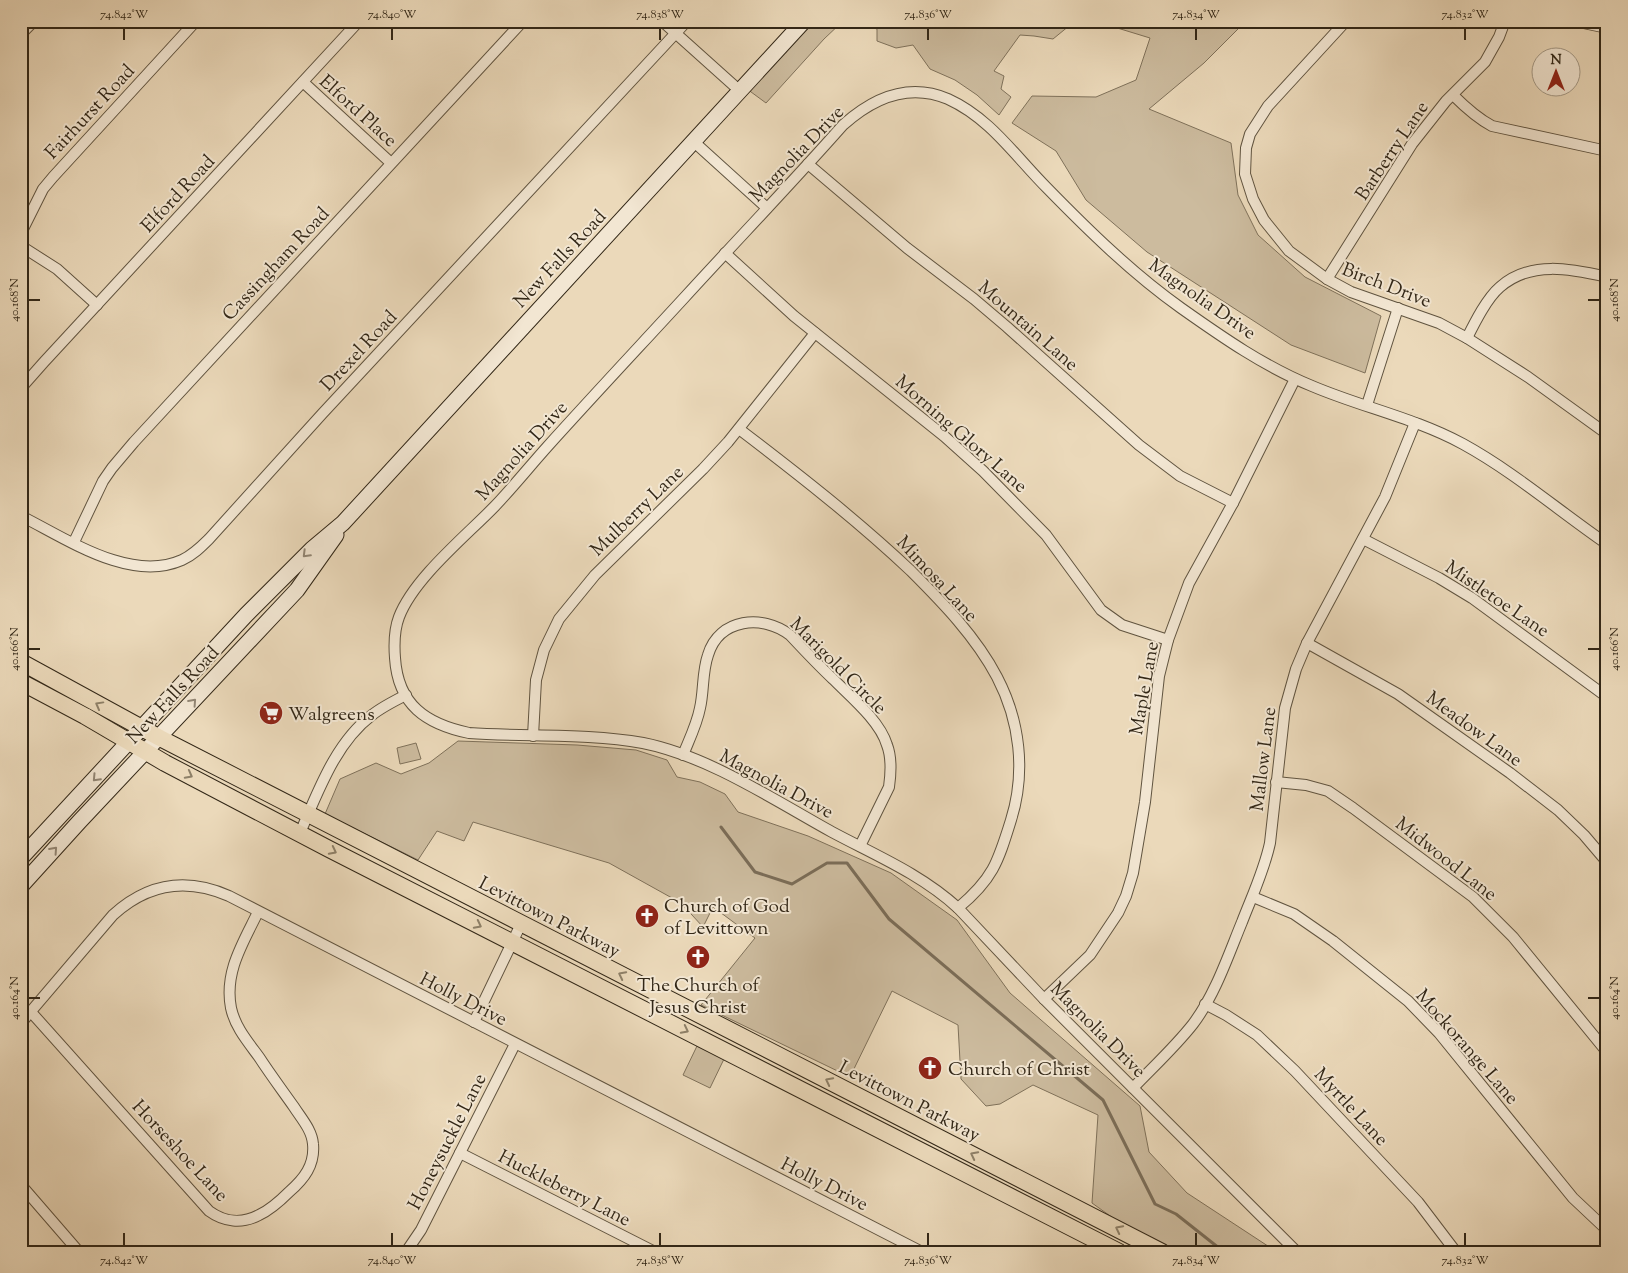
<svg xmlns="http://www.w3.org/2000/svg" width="1628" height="1273" font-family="'Sorts Mill Goudy',serif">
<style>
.green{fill:#ccbb9e;stroke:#7f715a}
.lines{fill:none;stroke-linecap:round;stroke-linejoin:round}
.stream{stroke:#7b6d58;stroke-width:3}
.minor-casing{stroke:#605440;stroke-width:12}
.secondary-casing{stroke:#322717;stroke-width:17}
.primary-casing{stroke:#322717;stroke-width:18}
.minor{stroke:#f2e6d2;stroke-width:10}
.secondary{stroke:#f2e6d2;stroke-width:15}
.primary{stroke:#ebd9ba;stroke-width:16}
.oneway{stroke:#928674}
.oneway2{stroke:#8e8068}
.ticks{fill:none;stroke:#322717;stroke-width:2}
.labels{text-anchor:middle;stroke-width:4;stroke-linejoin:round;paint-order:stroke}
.street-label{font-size:19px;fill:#322717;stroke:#f2e6d2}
.poi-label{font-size:19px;fill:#322717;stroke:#f2e6d2;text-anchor:start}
.neatline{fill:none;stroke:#322717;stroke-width:2}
.ticks-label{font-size:12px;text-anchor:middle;fill:#322717}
</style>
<rect width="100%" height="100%" fill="#ebd9ba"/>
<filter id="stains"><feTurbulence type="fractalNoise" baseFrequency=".004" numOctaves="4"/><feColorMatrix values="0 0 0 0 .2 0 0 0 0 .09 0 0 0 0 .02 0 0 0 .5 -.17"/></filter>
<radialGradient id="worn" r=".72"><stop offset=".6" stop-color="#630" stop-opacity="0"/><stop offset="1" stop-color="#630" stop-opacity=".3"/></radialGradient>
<!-- green -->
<g class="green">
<polygon points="807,21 843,21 824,39 766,103 747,89"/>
<polygon points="851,21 1075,21 1053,39 1034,36 1020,35 994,71 1004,76 1001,89 1011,97 999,115 977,95 955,80 930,69 913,45 896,48 877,41 877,29"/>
<polygon points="1080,21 1246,21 1204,63 1149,109 1231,143 1238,195 1258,235 1305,277 1381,316 1365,373 1291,345 1147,252 1086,200 1056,151 1012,123 1032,96 1096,97 1136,80 1150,38 1101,23"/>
<polygon points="458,741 577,745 636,750 667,760 677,777 700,782 725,794 738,812 808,836 891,873 957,920 1010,993 1140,1106 1149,1152 1187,1193 1277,1252 1171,1252 1120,1223 1092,1203 1098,1115 1033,1085 1000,1104 986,1106 961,1079 958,1025 892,991 850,1077 701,1005 755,938 713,907 703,927 681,903 609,863 473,822 464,841 437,831 418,860 325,814 340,779 376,763 401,774 429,763"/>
<polygon points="416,743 421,759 400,764 397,748"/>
<polygon points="697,1046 724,1059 710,1088 683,1075"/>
</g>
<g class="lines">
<!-- stream -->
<polyline class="stream" points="721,827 755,872 792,884 827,863 847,863 889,919 1103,1100 1155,1204 1176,1214 1224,1252"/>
<!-- minor casing -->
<g class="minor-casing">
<g id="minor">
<polyline points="662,21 740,91"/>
<polyline points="1346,21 1268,106 1250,134 1246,148 1245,174 1253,199 1264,220 1289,251 1327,279 1351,292 1439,323 1467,338 1528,377 1607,434"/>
<polyline points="1574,21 1607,28"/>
<polyline points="21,34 34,21"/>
<polyline points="303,82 391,163"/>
<path d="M1453,95C1465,107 1477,118 1492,126L1607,151"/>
<polyline points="693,141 767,208"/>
<polyline points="808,164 907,248 974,299 1007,327 1139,445 1180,476 1233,503"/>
<polyline points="21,233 43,189 53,177 196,21"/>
<polyline points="21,246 57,269 97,305"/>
<polyline points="725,253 794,316 944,436 983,471 1046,535 1101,610 1122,625 1168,640"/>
<polyline points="1327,279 1412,144 1446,101 1485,62 1499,37 1505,21"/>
<path d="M1467,338C1475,322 1487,298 1500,287C1531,260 1571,269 1607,277"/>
<polyline points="21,388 44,362 359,21"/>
<polyline points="1367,405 1398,308"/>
<path d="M739,429C798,474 857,520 911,571C943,603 976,637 997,677C1020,721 1026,772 1011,820C998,862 993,879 958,908"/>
<path d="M21,516C67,539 130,583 182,560C193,555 201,547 209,539L322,414L687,21"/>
<polyline points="1363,539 1439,578 1472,598 1607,697"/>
<polyline points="74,542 103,481 112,468 134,442 523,21"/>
<polyline points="1307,643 1398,694 1510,773 1558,810 1584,835 1607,862"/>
<polyline points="533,736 536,680 544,650 559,619 595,575 703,469 728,442 815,333"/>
<path d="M683,755C689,740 697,724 700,708C704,691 702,672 708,655C719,618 763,614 790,635C804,650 818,665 833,679C851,697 880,721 887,745C892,758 891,773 889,787L860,846"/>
<polyline points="1276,782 1306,785 1328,791 1353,808 1473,897 1513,937 1607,1052"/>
<path d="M300,833C318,792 335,743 372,715C382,707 394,701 406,695"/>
<polyline points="1253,897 1294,914 1333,941 1408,1001 1439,1033 1573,1198 1607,1230"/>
<polyline points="1044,999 1090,955 1118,913 1126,896 1133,873 1145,802 1159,676 1168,640 1189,583 1233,503 1295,379"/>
<polyline points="1205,1004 1226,1015 1257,1035 1295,1071 1418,1202 1456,1252"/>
<path d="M31,1012L209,1211C224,1222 242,1224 259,1215C270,1210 280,1201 289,1192C304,1179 315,1165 313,1144C312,1130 301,1118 294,1107C282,1090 270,1074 259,1057C248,1042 235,1027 231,1008C224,972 243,943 258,912"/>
<polyline points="474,1022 521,924"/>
<path d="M21,1023L113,915C147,884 186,877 229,896L922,1252"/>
<path d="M1133,1088C1153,1067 1175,1047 1193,1024C1215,995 1228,956 1242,922C1252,896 1264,871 1270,843L1285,708L1296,669L1307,643L1385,497L1415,423"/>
<polyline points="460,1153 655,1252"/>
<polyline points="21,1185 79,1252"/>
<polyline points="406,1252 421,1230 515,1044"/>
<path d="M1297,1252L1044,999L958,908C921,874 875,855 832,832C774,800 708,756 643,743C587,733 526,737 469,733C426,724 398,705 395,658C394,645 394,630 399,617C414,578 466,536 495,506C513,487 530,466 547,447C592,397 638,348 684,298C737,240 791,184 843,125C873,98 908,82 948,99C990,118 1015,156 1047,188C1089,231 1132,273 1181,308C1222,337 1265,367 1312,386C1361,407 1415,418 1463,444C1514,472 1559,511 1607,544"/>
</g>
</g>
<!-- secondary casing -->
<g class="secondary-casing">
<g id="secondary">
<polyline points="21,858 246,615 312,549 343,523 804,21"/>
<polyline points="21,886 79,822 297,590 336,535"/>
</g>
</g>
<!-- primary casing -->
<g class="primary-casing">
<g id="primary">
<polyline points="21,662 160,738 1162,1252"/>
<polyline points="21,682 85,716 165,763 329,849 1119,1252"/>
</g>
</g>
<!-- minor -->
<use href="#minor" class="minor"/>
<!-- secondary -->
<use href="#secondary" class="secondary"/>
<!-- primary -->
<use href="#primary" class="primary"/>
</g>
<!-- one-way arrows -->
<defs><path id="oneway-chevron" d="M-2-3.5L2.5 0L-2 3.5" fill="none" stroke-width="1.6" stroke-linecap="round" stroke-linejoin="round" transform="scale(1.25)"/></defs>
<g class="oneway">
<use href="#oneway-chevron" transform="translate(306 554) rotate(135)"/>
<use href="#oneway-chevron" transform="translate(193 702) rotate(-48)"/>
<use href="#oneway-chevron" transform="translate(96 778) rotate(133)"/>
<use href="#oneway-chevron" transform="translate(54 850) rotate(-48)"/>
</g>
<g class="oneway2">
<use href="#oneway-chevron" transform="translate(99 705) rotate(-151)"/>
<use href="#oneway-chevron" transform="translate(189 775) rotate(28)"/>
<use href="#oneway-chevron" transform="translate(333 851) rotate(27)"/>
<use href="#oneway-chevron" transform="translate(478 925) rotate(27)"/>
<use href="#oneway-chevron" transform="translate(622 975) rotate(-153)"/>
<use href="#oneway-chevron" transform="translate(685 1030) rotate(27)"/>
<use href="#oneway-chevron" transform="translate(829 1081) rotate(-153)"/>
<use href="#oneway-chevron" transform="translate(974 1155) rotate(-153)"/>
<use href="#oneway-chevron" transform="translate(1119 1229) rotate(-153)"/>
</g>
<!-- ticks -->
<path class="ticks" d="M124,28V40M392,28V40M660,28V40M928,28V40M1196,28V40M1465,28V40M28,300H40M1588,300H1600M28,649H40M1588,649H1600M28,998H40M1588,998H1600M124,1233V1246M392,1233V1246M660,1233V1246M928,1233V1246M1196,1233V1246M1465,1233V1246"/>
<!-- icons -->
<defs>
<g id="supermarket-disc" transform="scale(1.25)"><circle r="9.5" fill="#8f2418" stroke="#f2e6d2"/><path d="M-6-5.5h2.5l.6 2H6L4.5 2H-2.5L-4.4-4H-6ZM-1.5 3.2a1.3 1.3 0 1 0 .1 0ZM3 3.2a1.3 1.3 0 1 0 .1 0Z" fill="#fff"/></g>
<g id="church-disc" transform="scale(1.25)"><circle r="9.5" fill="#8f2418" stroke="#f2e6d2"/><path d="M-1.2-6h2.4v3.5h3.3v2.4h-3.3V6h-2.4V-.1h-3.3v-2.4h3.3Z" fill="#fff"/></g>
</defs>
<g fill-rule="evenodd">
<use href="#supermarket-disc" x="271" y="713"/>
<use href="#church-disc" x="647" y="916"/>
<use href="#church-disc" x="698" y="957"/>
<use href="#church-disc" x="930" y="1068"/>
</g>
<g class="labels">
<!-- street labels -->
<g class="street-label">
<text transform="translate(359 110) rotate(42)" y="7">Elford Place</text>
<text transform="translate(89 111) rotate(-47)" y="7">Fairhurst Road</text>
<text transform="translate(1391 150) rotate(-56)" y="7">Barberry Lane</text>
<text transform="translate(796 153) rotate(-46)" y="7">Magnolia Drive</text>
<text transform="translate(177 193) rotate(-47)" y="7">Elford Road</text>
<text transform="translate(559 258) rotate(-47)" y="7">New Falls Road</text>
<text transform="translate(275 263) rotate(-47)" y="7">Cassingham Road</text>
<text transform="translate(1387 284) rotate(21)" y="7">Birch Drive</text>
<text transform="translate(1203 298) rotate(35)" y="7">Magnolia Drive</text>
<text transform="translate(1029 325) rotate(41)" y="7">Mountain Lane</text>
<text transform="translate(358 350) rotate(-47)" y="7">Drexel Road</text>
<text transform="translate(962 433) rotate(41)" y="7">Morning Glory Lane</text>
<text transform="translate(521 450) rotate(-48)" y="7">Magnolia Drive</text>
<text transform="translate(636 510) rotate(-44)" y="7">Mulberry Lane</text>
<text transform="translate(938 578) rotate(47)" y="7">Mimosa Lane</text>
<text transform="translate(1498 598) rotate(34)" y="7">Mistletoe Lane</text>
<text transform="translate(839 665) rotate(45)" y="7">Marigold Circle</text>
<text transform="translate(1143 688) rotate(-80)" y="7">Maple Lane</text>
<text transform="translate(172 694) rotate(-47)" y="7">New Falls Road</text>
<text transform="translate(1475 728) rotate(36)" y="7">Meadow Lane</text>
<text transform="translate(1262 759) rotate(-83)" y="7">Mallow Lane</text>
<text transform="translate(777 783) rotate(28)" y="7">Magnolia Drive</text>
<text transform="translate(1447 858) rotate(38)" y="7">Midwood Lane</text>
<text transform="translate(550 916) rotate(27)" y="7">Levittown Parkway</text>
<text transform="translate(464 998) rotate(27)" y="7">Holly Drive</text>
<text transform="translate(1099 1029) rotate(45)" y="7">Magnolia Drive</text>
<text transform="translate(1468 1046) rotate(49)" y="7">Mockorange Lane</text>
<text transform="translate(910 1100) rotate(27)" y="7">Levittown Parkway</text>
<text transform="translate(1352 1106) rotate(47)" y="7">Myrtle Lane</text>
<text transform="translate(446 1141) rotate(-63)" y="7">Honeysuckle Lane</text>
<text transform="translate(181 1150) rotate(47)" y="7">Horseshoe Lane</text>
<text transform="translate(825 1183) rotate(27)" y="7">Holly Drive</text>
<text transform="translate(565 1187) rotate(27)" y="7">Huckleberry Lane</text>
</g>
<!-- poi labels -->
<g class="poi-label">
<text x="288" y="720">Walgreens</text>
<text x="664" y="912">Church of God<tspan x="664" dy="22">of Levittown</tspan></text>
<text x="698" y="991" text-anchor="middle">The Church of<tspan x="698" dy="22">Jesus Christ</tspan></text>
<text x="948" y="1075">Church of Christ</text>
</g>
</g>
<!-- margin -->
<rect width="1628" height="1273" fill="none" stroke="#ebd9ba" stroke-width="55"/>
<!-- north arrow -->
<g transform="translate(1556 72)"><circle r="24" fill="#f2e6d2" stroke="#a59a87"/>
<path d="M0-4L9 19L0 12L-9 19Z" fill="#8f2418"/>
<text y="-8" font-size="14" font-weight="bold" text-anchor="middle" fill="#322717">N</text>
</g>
<rect x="28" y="28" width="1572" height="1218" class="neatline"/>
<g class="ticks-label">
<text x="124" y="18">74.842°W</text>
<text x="392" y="18">74.840°W</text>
<text x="660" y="18">74.838°W</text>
<text x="928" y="18">74.836°W</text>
<text x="1196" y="18">74.834°W</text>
<text x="1465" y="18">74.832°W</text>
<text transform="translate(14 300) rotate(-90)" y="4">40.168°N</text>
<text transform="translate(1614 300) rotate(-90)" y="4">40.168°N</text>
<text transform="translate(14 649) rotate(-90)" y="4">40.166°N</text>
<text transform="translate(1614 649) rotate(-90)" y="4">40.166°N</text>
<text transform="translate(14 998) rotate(-90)" y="4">40.164°N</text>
<text transform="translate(1614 998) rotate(-90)" y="4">40.164°N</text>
<text x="124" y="1264">74.842°W</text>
<text x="392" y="1264">74.840°W</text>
<text x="660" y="1264">74.838°W</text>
<text x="928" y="1264">74.836°W</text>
<text x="1196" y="1264">74.834°W</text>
<text x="1465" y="1264">74.832°W</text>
</g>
<rect width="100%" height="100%" filter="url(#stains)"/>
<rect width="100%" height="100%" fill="url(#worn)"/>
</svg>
